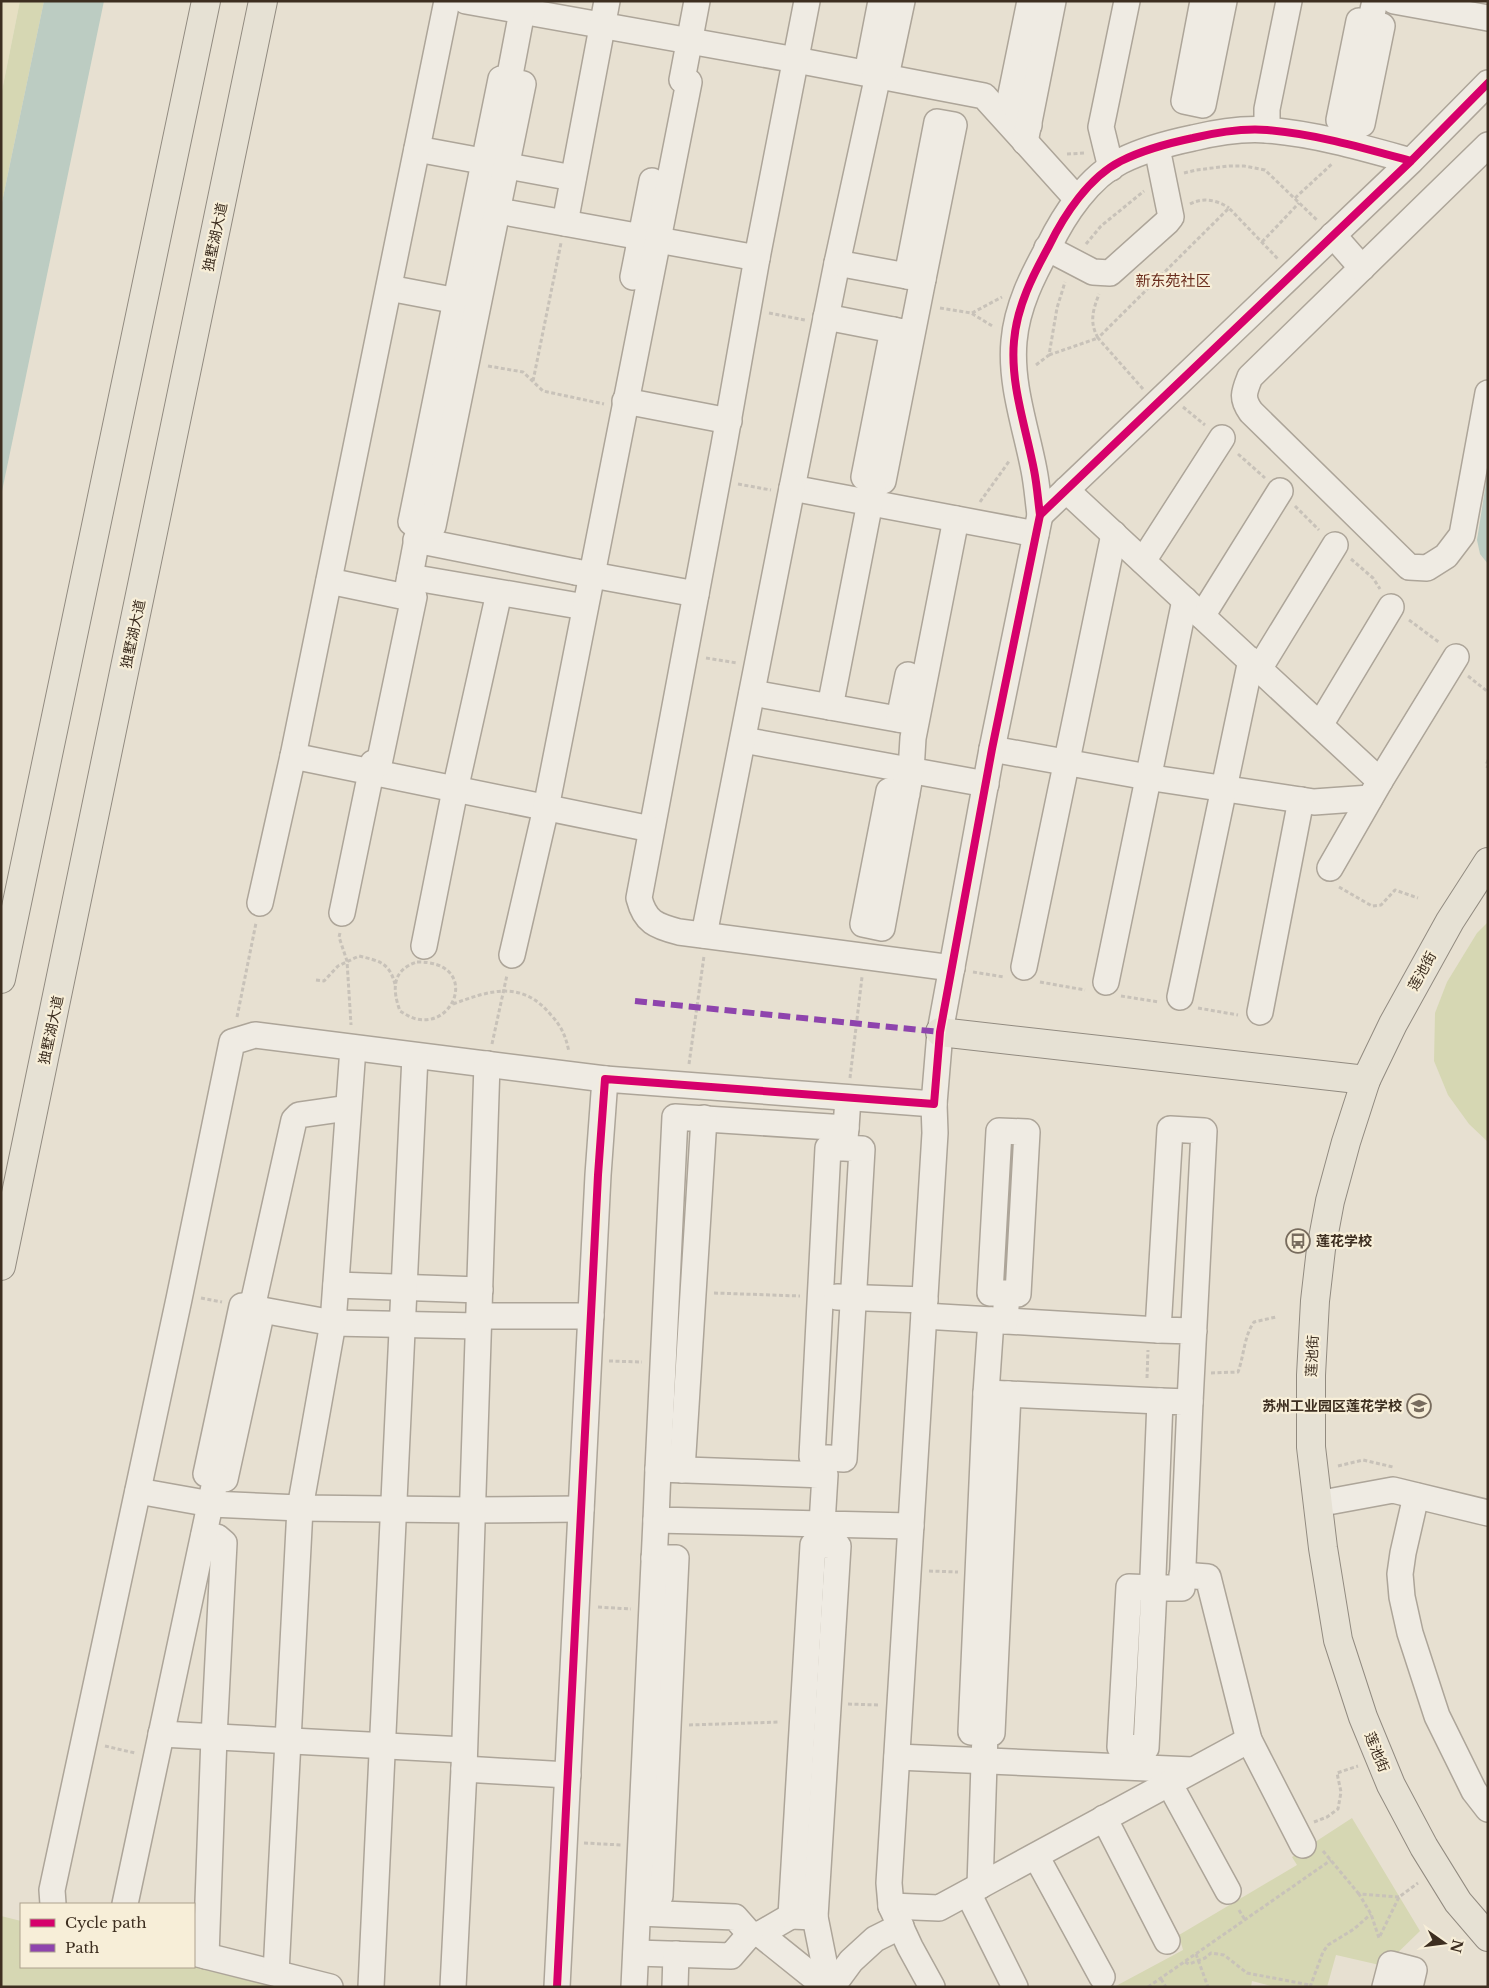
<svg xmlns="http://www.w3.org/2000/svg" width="1489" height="1988" font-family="'Libre Baskerville','Noto Sans SC',serif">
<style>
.farmland{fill:#e6dfc2}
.green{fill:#d6d7b3}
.water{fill:#bcccc2}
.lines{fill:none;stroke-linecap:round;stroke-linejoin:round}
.minor-casing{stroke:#ada599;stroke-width:28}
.major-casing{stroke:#928b80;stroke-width:30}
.path{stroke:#c8c2b9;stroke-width:3;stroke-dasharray:4 2.5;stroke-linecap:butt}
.minor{stroke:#efebe3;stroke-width:25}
.major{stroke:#e6e1d4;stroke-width:28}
.quiet{stroke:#8e44ad;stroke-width:6;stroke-dasharray:12 6;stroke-linecap:butt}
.cycleway-casing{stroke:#f7eed8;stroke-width:11}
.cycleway{stroke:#d6006c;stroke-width:8}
.labels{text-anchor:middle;stroke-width:4.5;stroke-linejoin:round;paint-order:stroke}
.street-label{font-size:14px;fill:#3d2e20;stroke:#f7eed8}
.poi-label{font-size:14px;font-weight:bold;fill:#3d2e20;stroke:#f7eed8;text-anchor:start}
.neighbourhood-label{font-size:15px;fill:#6b2e1e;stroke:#f7eed8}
</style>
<rect width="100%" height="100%" fill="#e7e0d1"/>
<!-- farmland -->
<polygon class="farmland" points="1,1 20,1 1,96"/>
<!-- green -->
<g class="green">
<polygon points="20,1 44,1 1,207 1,96"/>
<polygon points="1488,922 1488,1142 1469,1124 1448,1095 1434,1061 1435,1013 1447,982 1477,933"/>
<polygon points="1352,1818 1420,1931 1384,1966 1336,1955 1327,1987 1275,1987 1252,1981 1251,1987 1114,1987 1183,1950 1179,1935 1297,1865 1292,1857"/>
<polygon points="1,1916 21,1921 21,1967 194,1966 276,1987 1,1987"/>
</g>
<!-- water -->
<g class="water">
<polygon points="44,1 104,1 1,496 1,207"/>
<polygon points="1488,470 1488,564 1480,554 1477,540"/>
</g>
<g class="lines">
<!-- minor casing -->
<g class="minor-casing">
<g id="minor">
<polyline points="466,1 796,60 984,96 1077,199"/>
<path d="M807,1L757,258L724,445L639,898C645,922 656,926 679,932L952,968"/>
<polyline points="881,1 869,63 888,67 902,1"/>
<polyline points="1203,1 1184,101 1203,105 1224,1"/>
<polyline points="1394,1 1488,18"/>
<polygon points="1359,21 1382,26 1362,124 1339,120"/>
<polyline points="1370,23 1375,1"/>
<polyline points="880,66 837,263 792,488 1036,534"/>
<polygon points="937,122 954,125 923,279 907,276"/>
<polyline points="1029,125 1010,99 1030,1"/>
<polyline points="1267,130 1267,109 1289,1"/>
<polyline points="1025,142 1053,1"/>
<path d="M1488,145L1250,377C1244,392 1241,398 1251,412L1409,567L1427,568L1446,556L1462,535L1488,393"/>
<polyline points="417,149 573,178"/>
<path d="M1411,161C1364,148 1316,134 1267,130C1242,128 1218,132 1193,138C1169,143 1143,150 1121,161C1089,177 1064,215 1049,246C1033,275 1017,306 1014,341C1010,384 1026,428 1034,470C1037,485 1038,500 1040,515L1411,161L1488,83"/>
<polyline points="1111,168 1101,127 1127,1"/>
<polyline points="482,208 757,258"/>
<polyline points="565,223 607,1"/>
<polyline points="1333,235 1362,268"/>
<polyline points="1047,248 1093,272 1110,273 1167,222 1171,217 1157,148"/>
<polyline points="837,263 907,276"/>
<polyline points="633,277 652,181"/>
<polyline points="389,288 473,304"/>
<polyline points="826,317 893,330"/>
<polyline points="912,334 893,330 864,477 883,481 923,279"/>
<polyline points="625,401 729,421"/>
<polyline points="1066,490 1380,781"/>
<polyline points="420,523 411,522 501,79 509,80"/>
<polyline points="416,540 576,572"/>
<polyline points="1143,561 1222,438"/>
<polyline points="576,572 696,594"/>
<polyline points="410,577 585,607"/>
<polyline points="329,581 406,597"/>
<polyline points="1202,616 1280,491"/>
<polyline points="1259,669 1335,545"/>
<polyline points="752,693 914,722"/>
<polyline points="830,707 873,487"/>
<polyline points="899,719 908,675"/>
<polyline points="1320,725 1391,607"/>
<polyline points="743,740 986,784"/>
<polyline points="992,749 1153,778 1314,802 1370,798"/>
<polyline points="293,756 651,829"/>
<polyline points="907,794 889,791 863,924 882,928 911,771 913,738 956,519"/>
<polyline points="1330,868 1380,781 1456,657"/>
<polyline points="260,903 293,756 447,1"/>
<polyline points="342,913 373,763 379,764 414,597 406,597 420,523 433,526 523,84 509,80 524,1"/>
<polyline points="704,935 792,488"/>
<polyline points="424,946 455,790 499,593"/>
<polyline points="512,955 546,808 689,82 682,80 697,1"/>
<polyline points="1024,967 1114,534"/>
<polyline points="1106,982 1185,600"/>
<polyline points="1180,997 1251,660"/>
<polyline points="1260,1012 1301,800"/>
<polyline points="848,1098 846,1128 675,1117 658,1469 825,1475 822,1524 911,1526"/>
<polyline points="844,1148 828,1148 812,1457 844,1459 862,1149 844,1148 846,1128"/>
<polyline points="336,1285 480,1290"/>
<polyline points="837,1297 925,1300"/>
<polyline points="262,1310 333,1323 478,1326"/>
<polyline points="479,1316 591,1316"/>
<polyline points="924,1316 1158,1330"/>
<polyline points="1005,1321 1007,1293 1018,1294 1027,1132 999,1131 990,1293 1007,1293"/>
<polyline points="986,1393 991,1320"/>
<polyline points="1008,1394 1160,1401"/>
<polyline points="1190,1402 1204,1131 1170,1129 1158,1330 1194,1331"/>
<polyline points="658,1469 656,1520 822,1524 821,1545 838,1546 815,1917 829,1987"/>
<polyline points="682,1470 704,1118"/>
<polyline points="216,1477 225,1479 262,1310 252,1308"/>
<polyline points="138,1491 211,1504 300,1508 472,1510 581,1509"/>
<polyline points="1416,1496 1403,1553 1400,1574 1402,1597 1410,1633 1437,1716 1474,1791 1488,1809"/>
<polyline points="1317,1504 1393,1490 1488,1513"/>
<polyline points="204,1535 217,1537 224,1543 214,1737 206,1956"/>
<polyline points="1182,1575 1208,1577 1249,1740 1303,1845"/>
<polyline points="1154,1588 1182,1588 1190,1402 1160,1401 1153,1575 1154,1588 1146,1748 1120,1747 1129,1587 1154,1588"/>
<polyline points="161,1734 464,1750"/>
<polyline points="897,1757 1192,1770"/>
<polyline points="464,1769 568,1775"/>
<polyline points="1169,1783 1228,1891"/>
<polyline points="1104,1818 1167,1941"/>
<polyline points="1036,1856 1102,1977"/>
<polyline points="980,1886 985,1733 971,1732 986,1393 1008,1394 992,1733 985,1733"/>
<polyline points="968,1893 1015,1987"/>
<polyline points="639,1895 660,1896 676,1558 654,1558"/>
<polyline points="53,1904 52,1890 179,1299 232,1042 255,1035 605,1079"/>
<polyline points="125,1904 216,1477 206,1474 242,1306 252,1308 294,1120 299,1115 348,1108"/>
<polyline points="891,1906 939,1908 1249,1740"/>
<polyline points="638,1913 735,1917 750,1934 760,1934 791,1916"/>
<polyline points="815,1917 791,1916 813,1545 821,1545"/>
<polyline points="760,1934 826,1987"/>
<polyline points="194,1953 330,1987"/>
<polyline points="636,1953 731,1956 750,1934"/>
<polyline points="276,1973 300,1508 333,1323 353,1048"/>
<polyline points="371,1987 415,1056"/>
<polyline points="453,1987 464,1769 487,1064"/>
<polyline points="557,1987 598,1175 605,1079 934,1104 940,1032 992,749 1040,515"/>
<polyline points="634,1987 656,1520"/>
<polyline points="675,1987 676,1954"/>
<polyline points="832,1987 851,1961 875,1939 901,1926"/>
<polyline points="932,1987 910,1947 891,1906 889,1883 935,1133 934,1104"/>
<polyline points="1385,1987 1391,1964 1414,1970 1410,1987"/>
</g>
</g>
<!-- major casing -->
<g class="major-casing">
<g id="major">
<polyline points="1488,862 1450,921 1393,1024 1366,1080 1346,1142 1330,1201 1321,1249 1315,1301 1311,1375 1311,1447 1323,1548 1338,1640 1363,1717 1391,1785 1424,1847 1458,1902 1488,1937"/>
<polyline points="1,979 206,1"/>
<polyline points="940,1032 1366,1080"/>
<polyline points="1,1266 263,1"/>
</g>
</g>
<!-- path -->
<g class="path">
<polyline points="1067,154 1086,153"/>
<polyline points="1184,173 1196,170 1229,166 1244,166 1265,170 1318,221"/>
<polyline points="1295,198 1333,163"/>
<path d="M1190,204C1203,197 1217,200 1229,208"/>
<polyline points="1262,242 1299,203"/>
<polyline points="1086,244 1101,226 1144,191"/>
<polyline points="940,308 971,313 994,327"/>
<polyline points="769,313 805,320"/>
<polyline points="972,313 1002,297"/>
<path d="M1049,355L1098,338C1089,322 1093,310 1099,294"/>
<polyline points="1036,365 1049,355 1057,308 1065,282"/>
<polyline points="488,366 523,372 543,391 604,404"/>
<polyline points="533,381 561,243"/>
<polyline points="1143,389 1098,338 1229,208 1278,259"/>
<polyline points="1183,407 1205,425"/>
<polyline points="1238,454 1265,478"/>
<polyline points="738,484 771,490"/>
<polyline points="980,502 1010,460"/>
<polyline points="1295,506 1319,530"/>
<polyline points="1351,559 1373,578 1380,589"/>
<polyline points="1409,620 1440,643"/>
<polyline points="706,658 737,663"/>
<polyline points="1468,676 1488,692"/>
<polyline points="1488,760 1486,766 1488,767"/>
<polyline points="1339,887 1372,906 1381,905 1395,890 1418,898"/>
<polyline points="340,933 339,937 347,961 351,1025"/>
<path d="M417,962C479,961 457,1028 417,1019C411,1018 405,1014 400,1011C392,989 392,970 417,962Z"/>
<polyline points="973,972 1004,977"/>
<path d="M316,980L324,981L338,966L359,956C379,961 389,962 395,984"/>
<polyline points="1040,982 1085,990"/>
<polyline points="1121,996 1159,1002"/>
<path d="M453,1004C491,990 522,980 551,1015C562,1027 566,1037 569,1052"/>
<polyline points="1198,1008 1238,1015"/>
<polyline points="237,1017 256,923"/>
<polyline points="492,1044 507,975"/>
<polyline points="689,1064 704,956"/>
<polyline points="850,1078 862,977"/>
<polyline points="714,1293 800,1296"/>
<polyline points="201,1298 222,1302"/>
<polyline points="609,1361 642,1362"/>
<path d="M1211,1373L1238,1372C1244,1356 1244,1336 1254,1322L1276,1317"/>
<polyline points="1147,1378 1148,1350"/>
<polyline points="1338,1466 1363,1460 1393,1467"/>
<polyline points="929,1571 958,1572"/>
<polyline points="598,1607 631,1609"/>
<polyline points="848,1704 879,1705"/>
<polyline points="689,1725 780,1722"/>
<polyline points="105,1746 135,1753"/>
<polyline points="1314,1822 1327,1817 1338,1809 1341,1792 1337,1773 1358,1766"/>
<polyline points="584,1843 621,1845"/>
<polyline points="1323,1851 1359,1894"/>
<polyline points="1399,1897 1359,1894 1371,1914 1379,1938 1399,1897 1418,1883"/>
<polyline points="1239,1910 1245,1920"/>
<polyline points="1196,1954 1208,1987"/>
<polyline points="1185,1962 1189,1964 1205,1958 1211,1953 1224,1955 1247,1973 1310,1985"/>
<polyline points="1161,1979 1166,1987"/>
<polyline points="1148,1987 1331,1860"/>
<polyline points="1310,1987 1323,1952 1328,1945 1354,1929 1371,1914"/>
</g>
<!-- minor -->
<use href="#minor" class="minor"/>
<!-- major -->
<use href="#major" class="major"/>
<!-- quiet -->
<polyline class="quiet" points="635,1001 940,1032"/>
<!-- cycleway casing -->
<g class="cycleway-casing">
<g id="cycleway">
<path d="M1411,161C1364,148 1316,134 1267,130C1242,128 1218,132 1193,138C1169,143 1143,150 1121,161C1089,177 1064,215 1049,246C1033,275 1017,306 1014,341C1010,384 1026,428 1034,470C1037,485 1038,500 1040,515L1411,161L1488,83"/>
<polyline points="557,1987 598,1175 605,1079 934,1104 940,1032 992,749 1040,515"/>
</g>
</g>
<!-- cycleway -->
<use href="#cycleway" class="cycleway"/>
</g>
<!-- icons -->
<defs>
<g id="bus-ring" transform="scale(1.25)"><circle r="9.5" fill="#f7eed8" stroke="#786c5e" stroke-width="1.5"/><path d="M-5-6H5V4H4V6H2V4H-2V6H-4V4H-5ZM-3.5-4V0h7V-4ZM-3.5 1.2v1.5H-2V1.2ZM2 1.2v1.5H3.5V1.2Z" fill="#786c5e"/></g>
<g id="school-ring" transform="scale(1.25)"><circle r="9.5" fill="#f7eed8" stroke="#786c5e" stroke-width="1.5"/><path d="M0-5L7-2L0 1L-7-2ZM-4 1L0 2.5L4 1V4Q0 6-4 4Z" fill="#786c5e"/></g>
</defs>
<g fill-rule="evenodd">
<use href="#bus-ring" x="1298" y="1241"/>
<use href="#school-ring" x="1419" y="1406"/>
</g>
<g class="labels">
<!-- street labels -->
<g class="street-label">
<text transform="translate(215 237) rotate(-78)" y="5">独墅湖大道</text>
<text transform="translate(133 634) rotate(-78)" y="5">独墅湖大道</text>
<text transform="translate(1422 971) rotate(-61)" y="5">莲池街</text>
<text transform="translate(51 1030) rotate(-78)" y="5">独墅湖大道</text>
<text transform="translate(1312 1356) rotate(-87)" y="5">莲池街</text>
<text transform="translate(1377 1752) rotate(68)" y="5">莲池街</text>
</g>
<!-- poi labels -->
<g class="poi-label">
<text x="1316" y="1246">莲花学校</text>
<text x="1402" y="1411" text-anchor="end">苏州工业园区莲花学校</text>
</g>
<!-- neighbourhood labels -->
<g class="neighbourhood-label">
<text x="1173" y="286">新东苑社区</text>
</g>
</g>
<!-- border -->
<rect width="1489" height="1988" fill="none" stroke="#3d2e20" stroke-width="5"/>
<!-- legend -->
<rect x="20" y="1903" width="175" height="65" fill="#f7eed8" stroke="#ada18e"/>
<rect x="30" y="1919" width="25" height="8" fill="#d6006c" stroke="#ada18e"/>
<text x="65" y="1928" font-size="15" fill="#3d2e20">Cycle path</text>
<rect x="30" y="1944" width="25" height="8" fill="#8e44ad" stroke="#ada18e"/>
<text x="65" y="1953" font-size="15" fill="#3d2e20">Path</text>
<!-- north arrow -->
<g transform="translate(1444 1943) rotate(104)" stroke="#f7eed8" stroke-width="4" paint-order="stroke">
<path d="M0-4L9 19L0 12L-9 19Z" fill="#3d2e20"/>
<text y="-8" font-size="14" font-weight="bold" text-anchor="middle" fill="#3d2e20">N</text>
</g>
</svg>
